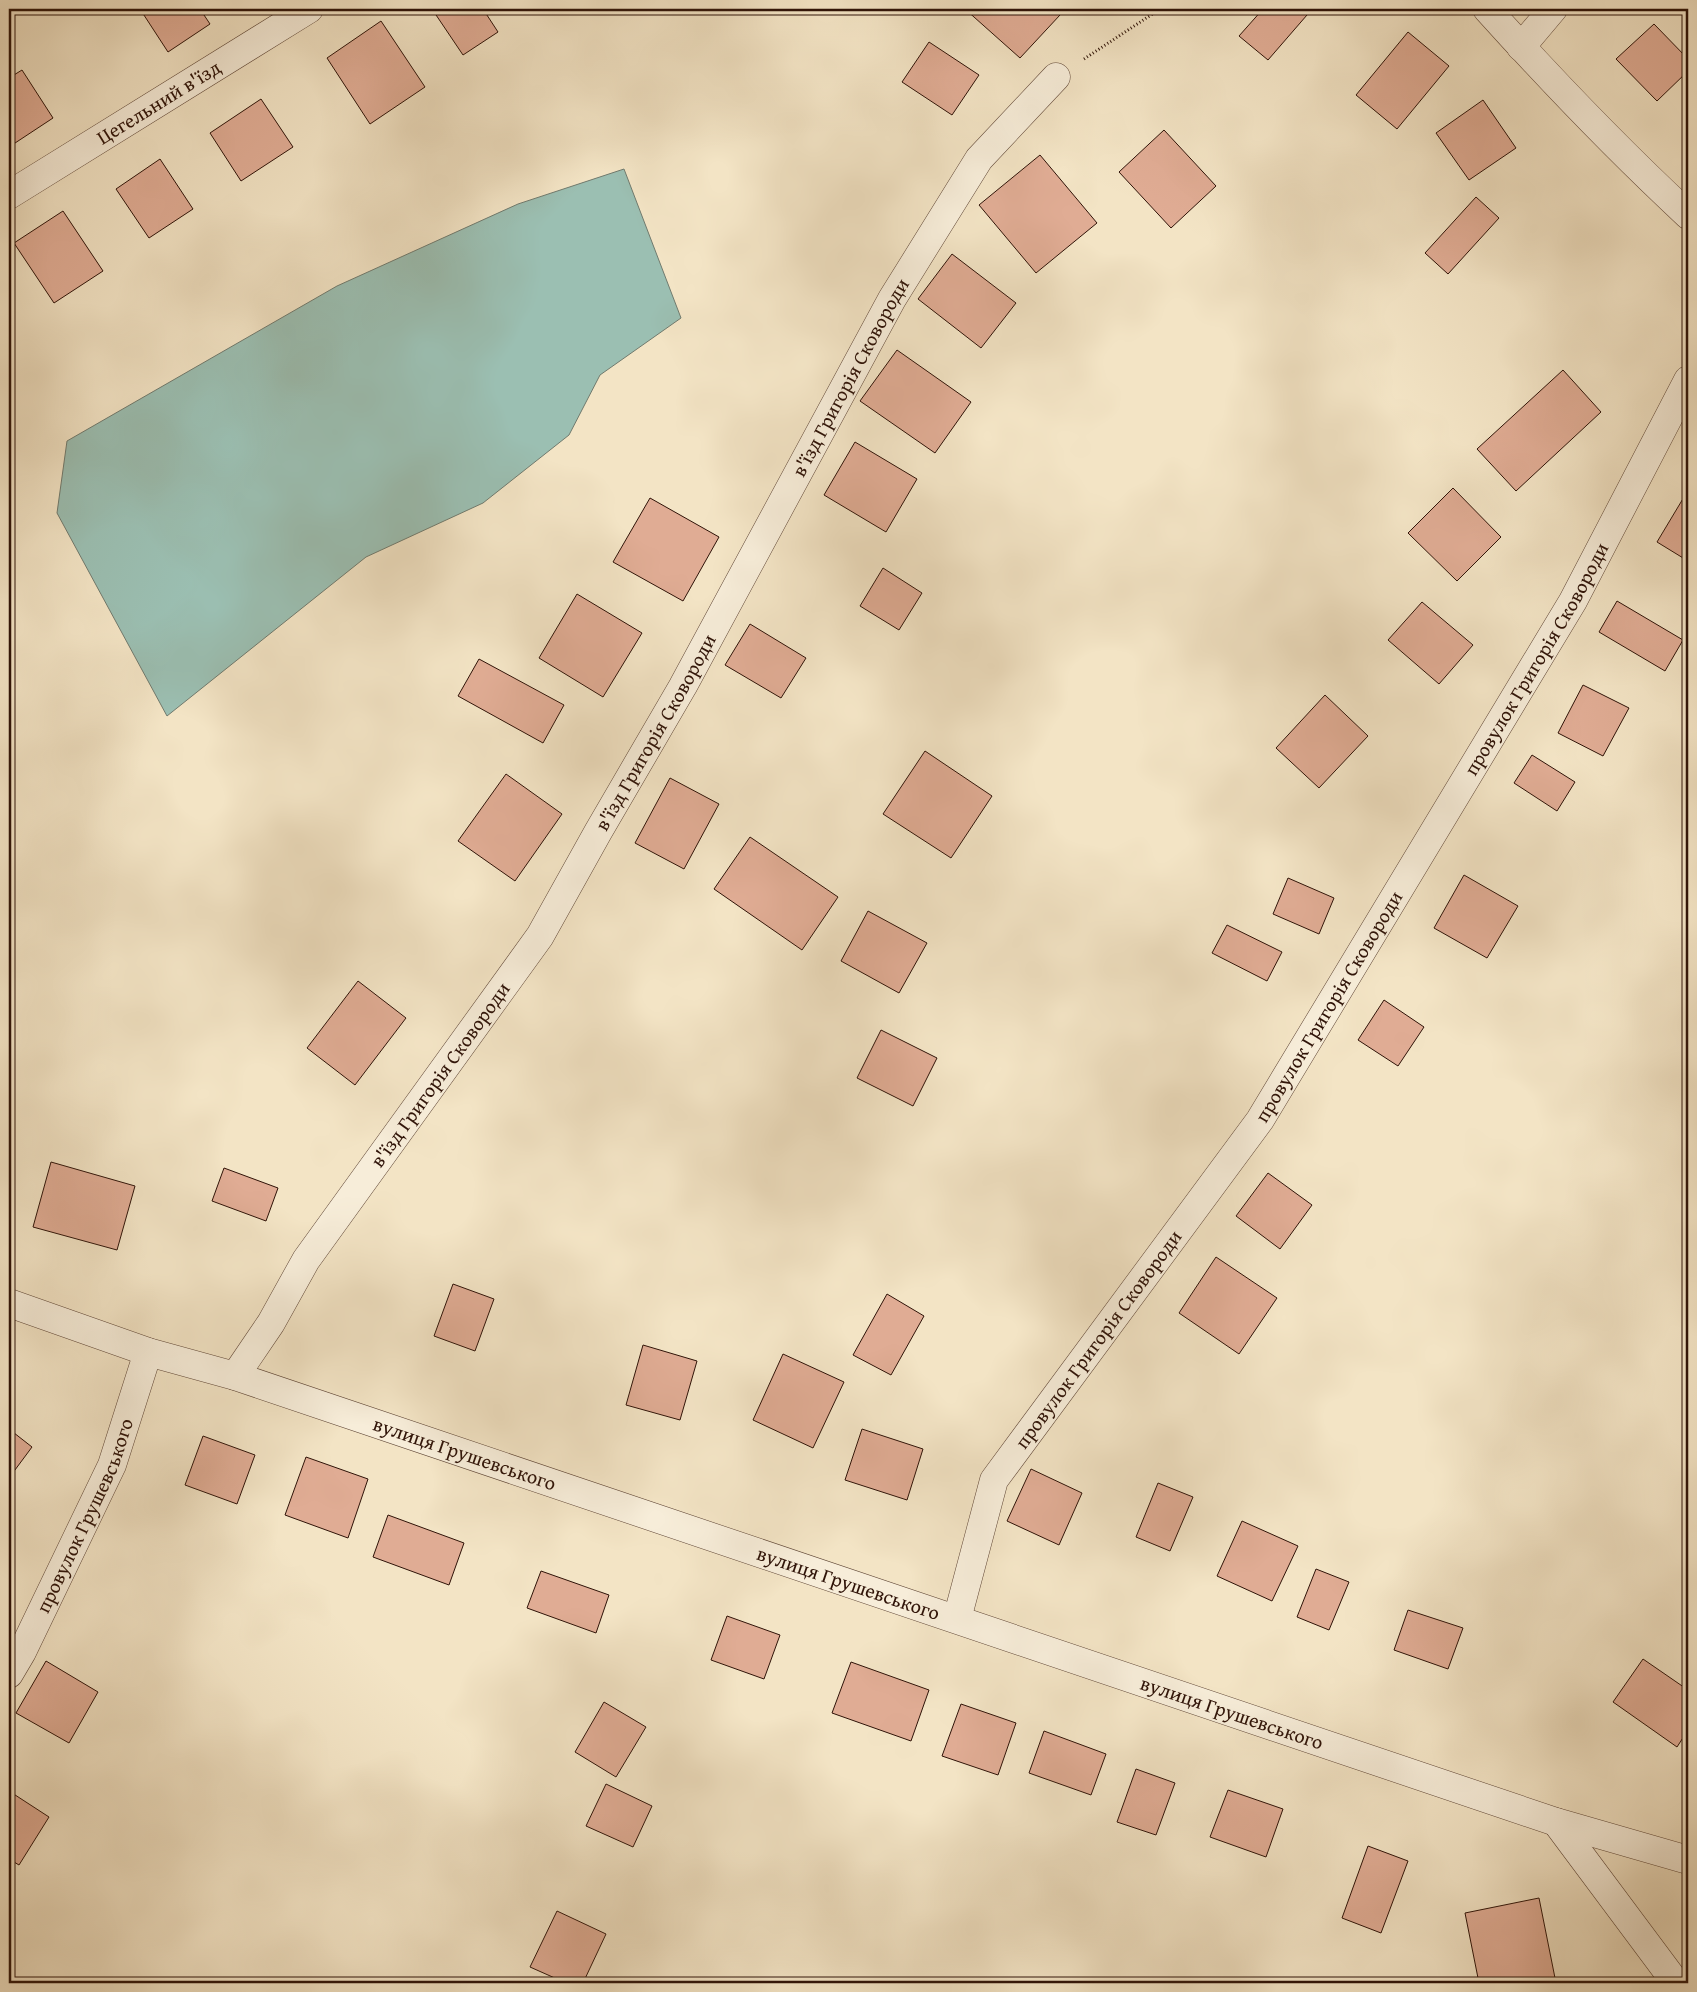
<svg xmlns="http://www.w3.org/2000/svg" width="1697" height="1992" font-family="'Gentium Book Plus',serif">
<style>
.water{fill:#9bbfb2;stroke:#707a6e}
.building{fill:#e0ac94;stroke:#2f1308}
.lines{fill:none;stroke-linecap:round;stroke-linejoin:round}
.minor-casing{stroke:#604737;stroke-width:29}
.path{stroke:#2f1308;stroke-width:3;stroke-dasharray:1 2.5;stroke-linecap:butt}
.minor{stroke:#f7edd9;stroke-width:28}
.labels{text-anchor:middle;stroke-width:5;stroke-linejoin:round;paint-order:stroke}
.street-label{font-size:20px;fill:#2f1308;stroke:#f7edd9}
</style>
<rect width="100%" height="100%" fill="#f3e4c5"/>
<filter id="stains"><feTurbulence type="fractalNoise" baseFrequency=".004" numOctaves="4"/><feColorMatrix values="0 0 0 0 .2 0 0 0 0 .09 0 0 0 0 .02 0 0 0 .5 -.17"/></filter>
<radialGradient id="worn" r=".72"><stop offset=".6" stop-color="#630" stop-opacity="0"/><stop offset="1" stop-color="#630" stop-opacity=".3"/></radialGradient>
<!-- water -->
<polygon class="water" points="624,169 681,318 600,375 569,435 483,503 366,557 167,716 57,513 67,441 337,286 518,204"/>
<!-- building -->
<g class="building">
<polygon points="140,9 200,9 210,24 168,52"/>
<polygon points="432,9 483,9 498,32 463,55"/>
<polygon points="965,9 1054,9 1060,15 1020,58"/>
<polygon points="1263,9 1300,9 1307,15 1268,60 1239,36"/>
<polygon points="381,21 425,87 370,124 327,58"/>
<polygon points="1654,24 1688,59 1688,71 1657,101 1616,59"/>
<polygon points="1408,32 1449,66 1397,129 1356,95"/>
<polygon points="929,42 979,75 952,115 902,82"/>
<polygon points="22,70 53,118 9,147 9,78"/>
<polygon points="261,99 293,147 241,181 210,133"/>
<polygon points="1483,100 1516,148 1469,180 1436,133"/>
<polygon points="1164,130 1216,186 1171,228 1119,172"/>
<polygon points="1040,155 1097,223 1036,273 979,205"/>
<polygon points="160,159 193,209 149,238 116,189"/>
<polygon points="1476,197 1499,218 1448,274 1425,253"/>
<polygon points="63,211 103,271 54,303 14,243"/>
<polygon points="952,254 1016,303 981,348 918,299"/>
<polygon points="897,350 971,402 935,453 860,401"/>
<polygon points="1563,370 1601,412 1516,491 1477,449"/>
<polygon points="855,442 917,479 886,532 824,495"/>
<polygon points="1453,488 1501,537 1457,581 1408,533"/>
<polygon points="1687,492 1688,493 1688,561 1657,542"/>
<polygon points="650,498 719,537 683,601 613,562"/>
<polygon points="883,568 922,593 899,630 860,606"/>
<polygon points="577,594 642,633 603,697 539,658"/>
<polygon points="1617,601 1683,640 1665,671 1599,632"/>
<polygon points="1422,602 1473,645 1439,684 1388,640"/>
<polygon points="750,624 806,658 781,698 725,665"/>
<polygon points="479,659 564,705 543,743 458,696"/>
<polygon points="1583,685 1629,708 1603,756 1558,733"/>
<polygon points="1325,695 1368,736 1319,788 1276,748"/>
<polygon points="925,751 992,796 951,858 883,814"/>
<polygon points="1532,755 1575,782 1557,811 1514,783"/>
<polygon points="506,774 562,814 515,881 458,841"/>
<polygon points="670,778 719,804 684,869 635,843"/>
<polygon points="750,837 838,897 802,950 714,889"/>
<polygon points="1464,875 1518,906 1487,958 1434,928"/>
<polygon points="1288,878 1334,898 1319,934 1273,914"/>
<polygon points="868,911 927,943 899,993 841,961"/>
<polygon points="1227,925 1282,952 1267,981 1212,953"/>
<polygon points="358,981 406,1018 355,1085 307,1048"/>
<polygon points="1384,1000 1424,1027 1398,1066 1358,1040"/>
<polygon points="881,1030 937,1058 913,1106 857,1078"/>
<polygon points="51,1162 135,1186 117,1250 33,1227"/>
<polygon points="224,1168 278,1188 266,1221 212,1201"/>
<polygon points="1268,1173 1312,1205 1280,1249 1236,1216"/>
<polygon points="1216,1257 1277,1298 1239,1354 1179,1313"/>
<polygon points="453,1284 494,1299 475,1351 434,1336"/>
<polygon points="887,1294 924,1316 891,1375 853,1355"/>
<polygon points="643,1345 697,1361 680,1420 626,1405"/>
<polygon points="783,1354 844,1382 813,1448 753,1420"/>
<polygon points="9,1429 32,1447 9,1478"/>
<polygon points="862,1429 923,1449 907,1500 845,1480"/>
<polygon points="203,1436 255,1455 237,1504 185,1485"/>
<polygon points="306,1457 368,1479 348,1538 285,1515"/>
<polygon points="1031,1469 1082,1493 1059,1545 1007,1521"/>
<polygon points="1158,1483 1193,1497 1170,1551 1136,1537"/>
<polygon points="388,1515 464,1543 449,1585 373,1557"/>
<polygon points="1242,1521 1298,1546 1272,1601 1217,1576"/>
<polygon points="1316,1569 1349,1582 1329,1630 1297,1617"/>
<polygon points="541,1571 609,1595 596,1633 527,1608"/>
<polygon points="1408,1610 1463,1628 1448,1669 1394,1650"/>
<polygon points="727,1616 780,1635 764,1679 711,1660"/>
<polygon points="1643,1659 1688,1690 1688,1730 1677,1747 1613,1702"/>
<polygon points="46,1661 98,1692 69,1743 16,1713"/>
<polygon points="851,1662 929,1690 911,1741 832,1713"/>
<polygon points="604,1702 646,1727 616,1777 575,1752"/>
<polygon points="961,1704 1016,1723 998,1775 942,1756"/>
<polygon points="1044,1731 1106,1754 1091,1795 1029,1773"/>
<polygon points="1136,1769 1175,1783 1156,1835 1117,1822"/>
<polygon points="606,1784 652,1806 633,1847 586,1826"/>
<polygon points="1228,1790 1283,1809 1266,1857 1210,1837"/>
<polygon points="9,1791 49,1817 19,1865 9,1859"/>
<polygon points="1368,1846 1408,1861 1381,1933 1342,1918"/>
<polygon points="1539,1898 1556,1983 1479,1983 1465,1913"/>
<polygon points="557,1911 606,1934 583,1983 566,1983 530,1967"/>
</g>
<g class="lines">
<!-- minor casing -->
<g class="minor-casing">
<g id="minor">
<path d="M1487,9C1551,80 1618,150 1688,215"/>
<polyline points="1521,47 1553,9"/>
<path id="s1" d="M9,195L309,9"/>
<path id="s2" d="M9,1303L148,1352L235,1376L1556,1822L1688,1860"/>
<path id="s3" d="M235,1376L271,1323L306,1260L540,936L598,832L683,686L892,299L979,159L1056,77"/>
<path id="s4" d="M957,1619L994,1480L1260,1120L1573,601L1688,380"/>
<path id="s5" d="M9,1674L22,1652L112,1465L148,1352"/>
<polyline points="1556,1822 1676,1983"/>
</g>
</g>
<!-- path -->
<polyline class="path" points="1084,59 1160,9"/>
<!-- minor -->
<use href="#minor" class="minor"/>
</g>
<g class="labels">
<!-- street labels -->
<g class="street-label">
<text dy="7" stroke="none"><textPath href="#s1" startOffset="176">Цегельний в'їзд</textPath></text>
<text dy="7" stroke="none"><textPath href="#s3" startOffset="1175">в'їзд Григорія Сковороди</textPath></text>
<text dy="7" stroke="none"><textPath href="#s4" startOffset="1129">провулок Григорія Сковороди</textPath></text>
<text dy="7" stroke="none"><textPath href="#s3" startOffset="770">в'їзд Григорія Сковороди</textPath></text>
<text dy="7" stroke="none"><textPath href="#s4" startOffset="724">провулок Григорія Сковороди</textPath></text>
<text dy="7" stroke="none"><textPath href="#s3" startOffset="365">в'їзд Григорія Сковороди</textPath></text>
<text dy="7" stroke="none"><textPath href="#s4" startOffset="319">провулок Григорія Сковороди</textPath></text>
<text dy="7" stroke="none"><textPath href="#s2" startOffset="480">вулиця Грушевського</textPath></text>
<text dy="7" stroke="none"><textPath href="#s5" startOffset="176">провулок Грушевського</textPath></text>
<text dy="7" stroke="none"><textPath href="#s2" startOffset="885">вулиця Грушевського</textPath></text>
<text dy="7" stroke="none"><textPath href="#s2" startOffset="1290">вулиця Грушевського</textPath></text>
</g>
</g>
<!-- margin -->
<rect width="1697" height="1992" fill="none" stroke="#f3e4c5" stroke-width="30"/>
<rect x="10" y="10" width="1677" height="1972" fill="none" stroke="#2f1308" stroke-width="2.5"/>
<rect x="15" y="15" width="1667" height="1962" fill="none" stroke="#2f1308"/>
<rect width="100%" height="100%" filter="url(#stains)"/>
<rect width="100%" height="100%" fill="url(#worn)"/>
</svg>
